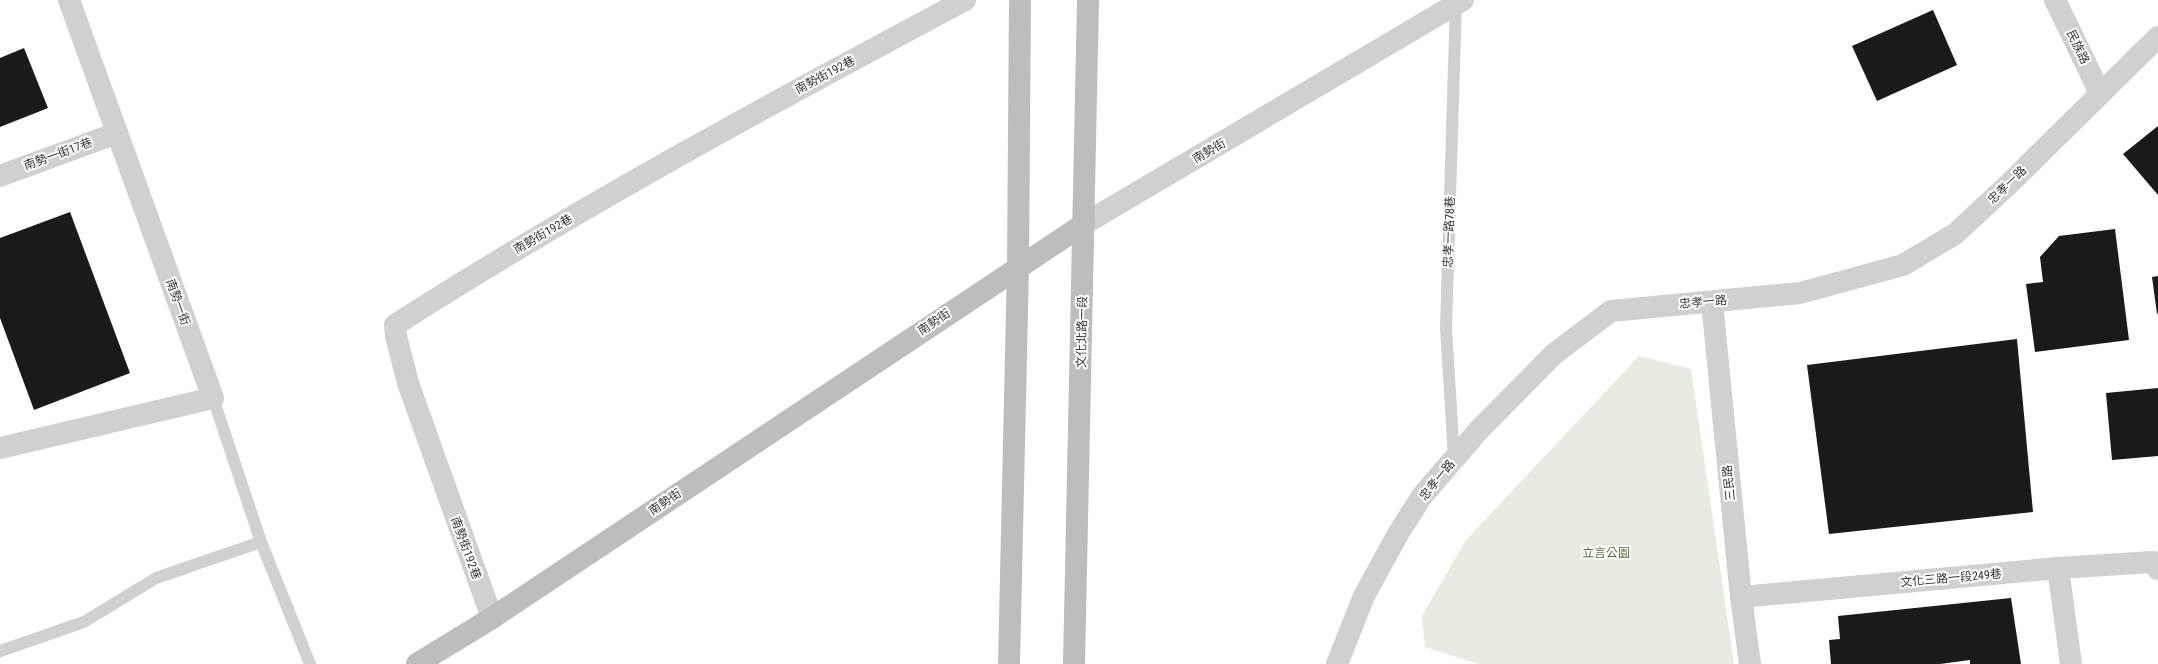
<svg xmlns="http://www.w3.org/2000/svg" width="2158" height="664" font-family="'Roboto Condensed','Noto Sans TC',sans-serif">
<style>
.green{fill:#e6ecdf}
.building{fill:#1a1a1a}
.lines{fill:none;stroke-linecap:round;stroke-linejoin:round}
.lane{stroke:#d0d0d0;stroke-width:12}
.street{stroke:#d0d0d0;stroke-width:22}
.secondary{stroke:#bdbdbd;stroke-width:22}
.labels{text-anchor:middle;stroke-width:4;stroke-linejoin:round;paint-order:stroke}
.street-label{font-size:12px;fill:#333;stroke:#fff}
.park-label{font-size:12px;fill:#56703f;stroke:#fff}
</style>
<rect width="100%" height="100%" fill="#fff"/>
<!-- green -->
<polygon class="green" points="1639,356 1691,369 1734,664 1479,664 1425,647 1422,616 1466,540"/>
<!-- building -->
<g class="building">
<polygon points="1933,10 1957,65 1877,101 1852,46"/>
<polygon points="24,48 48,108 0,127 0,58"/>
<polygon points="2158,126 2158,195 2123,154"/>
<polygon points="70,212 130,373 34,410 0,318 0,238"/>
<polygon points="2115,229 2129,340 2035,352 2026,284 2043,282 2040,257 2059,236"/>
<polygon points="2158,276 2158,313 2157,314 2152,277"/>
<polygon points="2017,339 2033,512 1829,534 1807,365"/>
<polygon points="2158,388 2158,456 2112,460 2106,393"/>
<polygon points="2011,598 2021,664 1970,664 1970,660 1940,664 1831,664 1829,640 1840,639 1838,616"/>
</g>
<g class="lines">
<!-- lane -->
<g class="lane">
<polyline points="213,398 261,542 310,664"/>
<polyline points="1454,458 1446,328 1456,1"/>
<polyline points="0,651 84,622 156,578 261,542"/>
</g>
<!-- street -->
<g class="street">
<polyline points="2055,0 2100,93"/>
<polyline points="0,176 117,133"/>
<polyline points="1084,224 1463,0"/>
<polyline points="1712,302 1741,597 1750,664"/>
<polyline points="0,448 213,398 69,0"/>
<polyline points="2058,568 2071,664"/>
<polyline points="1741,597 2058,568 2153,562 2158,569"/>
<path d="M492,618L408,383L396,336L395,325C579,207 772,103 965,0"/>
<polyline points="1337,664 1364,596 1398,534 1422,496 1478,431 1554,354 1611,311 1800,293 1903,265 1955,234 2010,183 2158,37"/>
</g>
<!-- secondary -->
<g class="secondary">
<polyline points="417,664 492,618 1084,224"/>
<polyline points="1009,664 1018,266 1020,0"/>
<polyline points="1074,664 1088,0"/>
</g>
</g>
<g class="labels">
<!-- street labels -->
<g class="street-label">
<text transform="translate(2078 47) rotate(64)" y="4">民族路</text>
<text transform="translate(825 75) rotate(-28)" y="4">南勢街192巷</text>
<text transform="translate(1209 151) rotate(-30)" y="4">南勢街</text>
<text transform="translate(58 154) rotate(-20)" y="4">南勢一街17巷</text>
<text transform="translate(2007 185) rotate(-44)" y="4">忠孝一路</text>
<text transform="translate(1449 232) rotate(-88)" y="4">忠孝一路78巷</text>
<text transform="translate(543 234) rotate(-30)" y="4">南勢街192巷</text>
<text transform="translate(178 302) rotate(70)" y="4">南勢一街</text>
<text transform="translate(1703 302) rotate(-5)" y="4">忠孝一路</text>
<text transform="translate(934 322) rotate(-34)" y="4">南勢街</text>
<text transform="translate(1082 332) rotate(-89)" y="4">文化北路一段</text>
<text transform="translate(1437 480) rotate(-51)" y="4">忠孝一路</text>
<text transform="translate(1729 483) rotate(-96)" y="4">三民路</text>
<text transform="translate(665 502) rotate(-34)" y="4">南勢街</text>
<text transform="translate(466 548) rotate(70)" y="4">南勢街192巷</text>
<text transform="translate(1951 578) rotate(-5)" y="4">文化三路一段249巷</text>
</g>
<!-- park labels -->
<g class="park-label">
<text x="1606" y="557">立言公園</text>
</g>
</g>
</svg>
